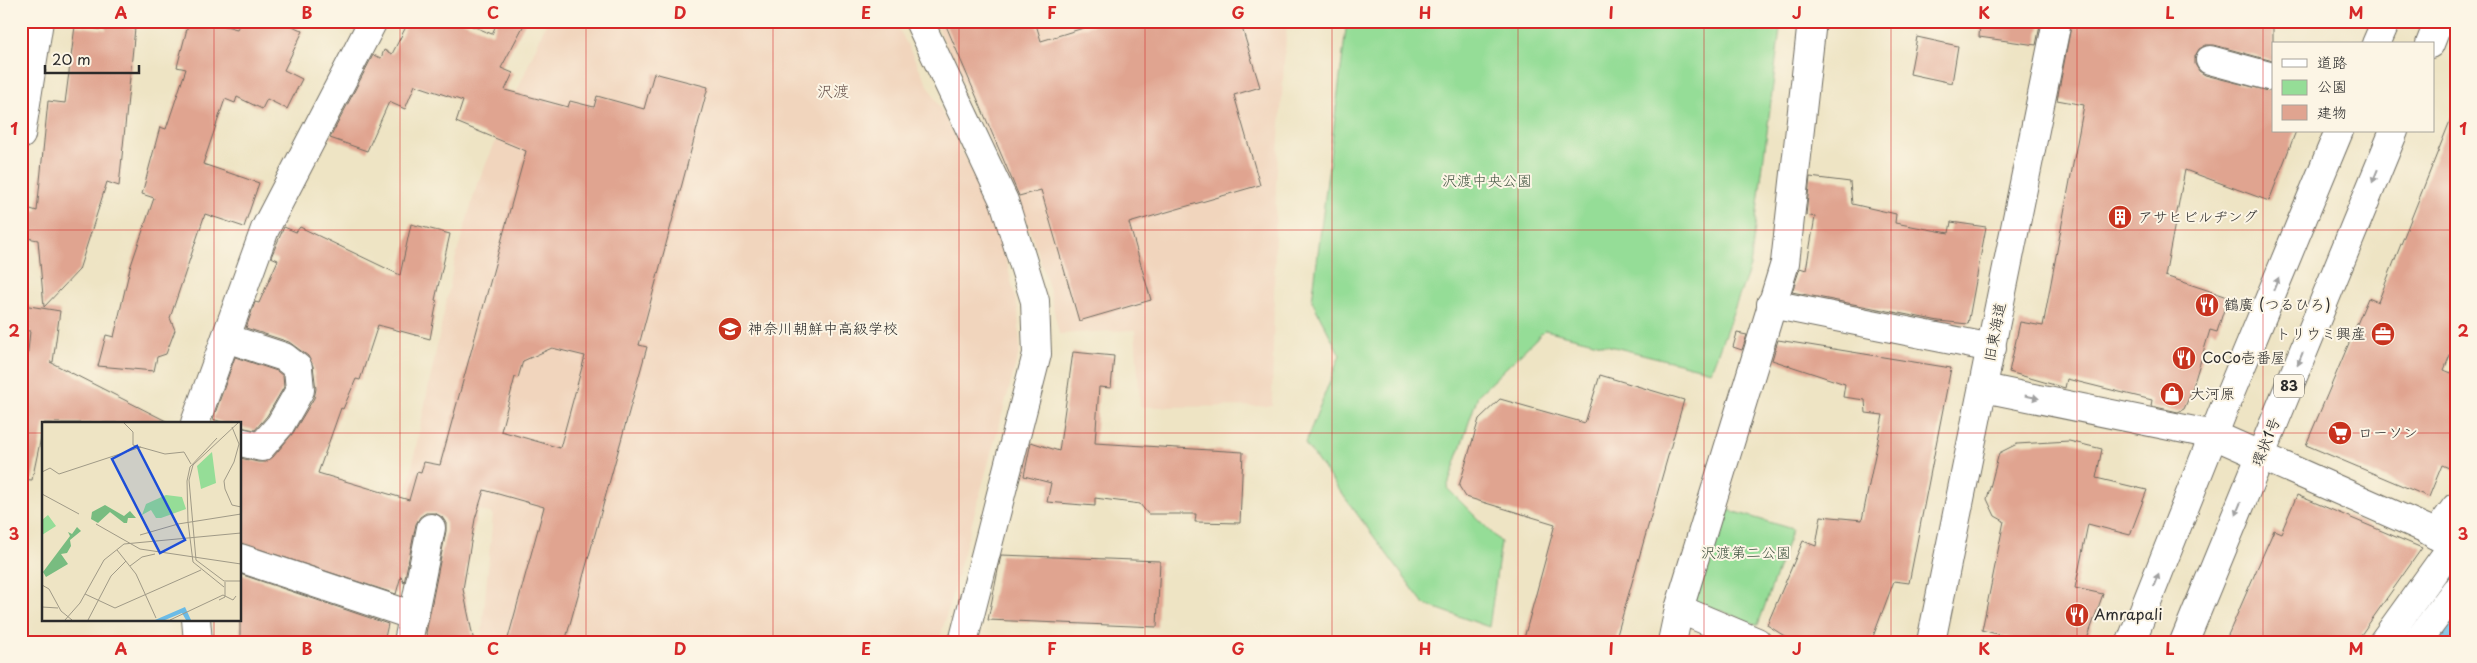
<svg xmlns="http://www.w3.org/2000/svg" width="2477" height="663" font-family="'Playpen Sans','Klee One',sans-serif">
<style>
.built{fill:#f1d5bd}
.green{fill:#95dd97;stroke:#608461}
.water{fill:#6bbbe6;stroke:#4b7388}
.building{fill:#e0a490;fill-rule:evenodd}
.lines{fill:none;stroke-linecap:round;stroke-linejoin:round}
.minor-casing{stroke:#6f6c61;stroke-width:30}
.major-casing{stroke:#6f6c61;stroke-width:30}
.highway-casing{stroke:#6f6c61;stroke-width:30}
.minor{stroke:#fff;stroke-width:28}
.major{stroke:#fff;stroke-width:28}
.highway{stroke:#fff;stroke-width:28}
.oneway{fill:#a0a0a0}
.grid{fill:none;stroke:#d62828;stroke-width:1;stroke-opacity:0.55}
.labels{text-anchor:middle;stroke-width:4;stroke-linejoin:round;paint-order:stroke}
.shield{fill:#fcf5e5;stroke:#6a6863;stroke-width:1}
.shield-label{font-size:14px;font-weight:bold;fill:#2b2b2b}
.park-label{font-size:15px;fill:#465846;stroke:#fcf5e5}
.poi-label{font-size:15px;fill:#2b2b2b;stroke:#fcf5e5;text-anchor:start}
.street-label{font-size:15px;fill:#2b2b2b;stroke:#fcf5e5}
.neighbourhood-label{font-size:16px;fill:#6a554e;stroke:#fcf5e5}
.inset-road{fill:none;stroke:#a09a87;stroke-width:1}
.view{fill:#1d4ed8;fill-opacity:0.15;stroke:#1d4ed8;stroke-width:2.5}
.inset-edge{fill:none;stroke:#2b2b2b;stroke-width:2.5}
.neatline{fill:none;stroke:#d62828;stroke-width:2}
.grid-label{font-size:16px;text-anchor:middle;font-weight:bold;fill:#d62828}
</style>
<rect width="100%" height="100%" fill="#fcf5e5"/>
<filter id="ink" filterUnits="userSpaceOnUse"><feTurbulence type="fractalNoise" baseFrequency=".02" numOctaves="2"/><feDisplacementMap in="SourceGraphic" scale="10" xChannelSelector="R" yChannelSelector="G"/><feConvolveMatrix kernelMatrix="1 2 1 2 8 2 1 2 1" color-interpolation-filters="sRGB"/></filter>
<filter id="wash" filterUnits="userSpaceOnUse"><feTurbulence type="fractalNoise" baseFrequency=".0096" numOctaves="4" result="noise"/><feDisplacementMap in="SourceGraphic" scale="20" xChannelSelector="R" yChannelSelector="G"/><feGaussianBlur stdDeviation="1.12" result="paint"/><feColorMatrix in="noise" values="0 0 0 0 0 0 0 0 0 0 0 0 0 0 0 0 0 1.4 0 .05"/><feComposite in="paint" operator="in"/></filter>
<g filter="url(#wash)">
<rect width="100%" height="100%" fill="#eee4c4"/>
<!-- built -->
<g class="built">
<polygon points="547,21 895,21 996,217 1018,309 1020,349 939,642 481,642 493,514 407,490 455,260 477,185"/>
<polygon points="935,21 1287,21 1276,184 1272,406 1140,407 1135,330 1059,334 1049,288 1026,218"/>
</g>
<!-- green -->
<g class="green">
<polygon points="1347,21 1781,21 1750,267 1711,371 1545,330 1478,395 1447,488 1501,542 1489,627 1424,604 1305,444 1340,355 1312,301"/>
<polygon points="1722,508 1792,529 1758,625 1693,600"/>
</g>
<!-- water -->
<polygon class="water" points="2456,559 2456,642 2396,642"/>
<g id="blocks">
<!-- building -->
<g class="building">
<polygon points="106,21 135,28 119,186 107,182 79,270 44,307 38,240 22,237 27,208 37,211 48,101 65,103 75,26 106,30"/>
<polygon points="189,21 207,21 237,29 241,21 282,21 303,31 284,70 302,79 287,109 267,99 262,109 237,97 235,103 225,99 203,164 259,183 244,227 205,214 170,318 175,330 166,354 157,357 154,371 98,366 106,335 114,337 130,268 154,198 142,194 160,127 166,129 186,69 177,67"/>
<path d="M409,21H460L492,34L498,21H526L501,68L513,73L505,90L568,107L570,101L594,107L597,96L644,109L654,73L708,87L639,345L647,347L565,642H507L544,507L484,490L475,519L463,589L474,642H430L426,633L446,531V523L442,517L435,513H426L420,517L416,524L404,583L401,576L396,594L240,543V458L258,462H266L273,457L293,433L314,398L316,389L313,366L308,356L289,342L246,328L255,302L259,303L278,260L271,257L284,227L296,232L300,227L400,275L411,224L450,234L435,300L437,301L430,339L378,325L360,380L356,379L343,409L341,408L318,473L409,500L417,472L421,473L424,462L440,465L526,151L456,122L463,101L415,85L405,109L389,102L367,151L330,138L373,55L381,58L384,50L392,54ZM552,348L585,356L560,448L501,431L515,377L518,378L523,361Z"/>
<polygon points="944,21 1035,21 1041,41 1106,21 1240,21 1260,87 1234,95 1260,185 1129,223 1151,300 1079,321 1041,190 1019,196"/>
<polygon points="1980,21 2041,21 2036,45 1979,37"/>
<polygon points="2072,21 2273,21 2273,61 2214,45 2206,45 2199,49 2195,56 2195,64 2199,71 2205,75 2273,92 2273,131 2296,131 2269,201 2185,170 2165,276 2228,297 2217,332 2210,330 2191,393 2184,409 2178,412 2151,406 2152,400 2067,379 2065,388 2009,372 2020,322 2043,326 2084,105 2057,100"/>
<polygon points="1917,37 1958,46 1952,83 1910,74"/>
<polygon points="2454,111 2456,340 2444,370 2456,375 2456,471 2442,465 2429,497 2306,445 2368,298 2378,302"/>
<polygon points="1810,177 1850,182 1852,204 1896,214 1895,223 1949,233 1951,222 1986,227 1968,324 1939,321 1792,292 1800,268 1806,270 1815,217 1806,215"/>
<polygon points="23,305 60,311 53,362 50,362 170,423 44,423 32,480 21,479 21,380 25,381 30,331 21,330"/>
<polygon points="1737,333 1747,335 1742,350 1733,347"/>
<polygon points="1778,340 1951,368 1909,583 1894,581 1871,642 1794,642 1767,625 1803,541 1816,546 1821,516 1862,520 1883,415 1866,413 1865,400 1843,397 1845,384 1772,360"/>
<polygon points="1073,352 1114,356 1111,388 1099,387 1095,443 1243,452 1240,523 1195,522 1196,514 1148,514 1140,504 1095,498 1095,506 1047,502 1051,483 1024,476 1031,442 1059,451"/>
<polygon points="235,357 277,371 283,376 284,387 267,416 255,430 240,427 240,423 224,423 213,419"/>
<polygon points="1600,375 1684,400 1615,642 1523,642 1555,524 1466,497 1459,486 1479,419 1500,399 1585,423"/>
<polygon points="2069,441 2102,449 2096,478 2147,490 2130,535 2088,524 2075,588 2103,594 2086,642 2025,642 1982,630 2004,521 1995,516 1987,499 1999,453 2017,444"/>
<polygon points="2297,495 2422,548 2356,642 2225,642 2274,530 2281,533"/>
<polygon points="1001,555 1160,561 1157,627 988,620"/>
<polygon points="240,574 388,624 384,642 240,642"/>
</g>
</g>
</g>
<g filter="url(#ink)">
<use href="#blocks" fill-opacity="0" stroke="#6f6c61" stroke-width="1"/>
<g class="lines">
<!-- minor casing -->
<g class="minor-casing">
<g id="minor">
<polyline points="919,21 1004,201 1035,301 1037,354 963,642"/>
<polyline points="2210,60 2273,77"/>
<polyline points="21,135 39,21"/>
<polyline points="1771,304 1992,348"/>
<polyline points="226,338 284,357 298,368 300,390 280,425 261,447 240,442"/>
<polyline points="1984,388 2214,435 2424,528 2456,547"/>
<polyline points="195,423 265,229 373,21"/>
<polyline points="2435,535 2456,507"/>
<polyline points="240,558 414,616"/>
<polyline points="1679,609 1757,642"/>
<polyline points="196,619 198,642"/>
<polyline points="408,642 431,528"/>
<polyline points="1672,642 1679,609 1785,263 1812,21"/>
<polyline points="1931,642 2057,21"/>
<polyline points="2383,642 2453,545"/>
</g>
</g>
<!-- major casing -->
<g class="major-casing">
<g id="major">
<polyline points="2376,44 2386,21"/>
<polyline points="2430,44 2439,21"/>
<polyline points="2131,642 2227,401 2339,131"/>
<polyline points="2184,642 2394,131"/>
</g>
</g>
<!-- highway casing -->
<g class="highway-casing">
<polyline id="highway" points="2417,642 2456,590"/>
</g>
<!-- minor -->
<use href="#minor" class="minor"/>
<!-- major -->
<use href="#major" class="major"/>
<!-- highway -->
<use href="#highway" class="highway"/>
</g>
<!-- one-way arrows -->
<defs><path id="oneway-solid" d="M-6-.8H1V-3.2L6.5 0L1 3.2V.8H-6Z" transform="scale(1.25)"/></defs>
<g class="oneway">
<use href="#oneway-solid" transform="translate(2375 176) rotate(112)"/>
<use href="#oneway-solid" transform="translate(2276 284) rotate(-68)"/>
<use href="#oneway-solid" transform="translate(2300 359) rotate(112)"/>
<use href="#oneway-solid" transform="translate(2032 397) rotate(12)"/>
<use href="#oneway-solid" transform="translate(2238 509) rotate(112)"/>
<use href="#oneway-solid" transform="translate(2156 580) rotate(-68)"/>
</g>
</g>
<!-- grid -->
<path class="grid" d="M214,21V423M400,21V642M586,21V642M773,21V642M959,21V642M1145,21V642M1332,21V642M1518,21V642M1704,21V642M1891,21V642M2077,21V642M2263,21V642M21,230H2456M21,433H44M240,433H2456M214,619V642"/>
<!-- icons -->
<defs>
<g id="building-disc" transform="scale(1.25)"><circle r="9.5" fill="#c8321e" stroke="#fcf5e5"/><path d="M-4-6H4V6H1V3H-1V6H-4ZM-2.5-4.3h1.7v1.8h-1.7ZM.8-4.3h1.7v1.8H.8ZM-2.5-1h1.7V.8h-1.7ZM.8-1h1.7V.8H.8Z" fill="#fff"/></g>
<g id="restaurant-disc" transform="scale(1.25)"><circle r="9.5" fill="#c8321e" stroke="#fcf5e5"/><path d="M-5-6h1v4h1v-4h1v4h1v-4h1v5L-1.5 .5V6h-2V.5L-5-1ZM5-6V6H3V1.5H1.5Q1.5-4 5-6Z" fill="#fff"/></g>
<g id="school-disc" transform="scale(1.25)"><circle r="9.5" fill="#c8321e" stroke="#fcf5e5"/><path d="M0-5L7-2L0 1L-7-2ZM-4 1L0 2.5L4 1V4Q0 6-4 4Z" fill="#fff"/></g>
<g id="office-disc" transform="scale(1.25)"><circle r="9.5" fill="#c8321e" stroke="#fcf5e5"/><path d="M-6-3h4V-5.5h4V-3h4V5H-6ZM-1-4.5V-3h2v-1.5ZM-6 0V1H6V0Z" fill="#fff"/></g>
<g id="shop-disc" transform="scale(1.25)"><circle r="9.5" fill="#c8321e" stroke="#fcf5e5"/><path d="M-5-2.5h2.3a2.7 3.5 0 0 1 5.4 0H5L5.5 6h-11ZM-1.5-2.5h3a1.5 2.3 0 0 0-3 0Z" fill="#fff"/></g>
<g id="supermarket-disc" transform="scale(1.25)"><circle r="9.5" fill="#c8321e" stroke="#fcf5e5"/><path d="M-6-5.5h2.5l.6 2H6L4.5 2H-2.5L-4.4-4H-6ZM-1.5 3.2a1.3 1.3 0 1 0 .1 0ZM3 3.2a1.3 1.3 0 1 0 .1 0Z" fill="#fff"/></g>
</defs>
<g fill-rule="evenodd">
<use href="#building-disc" x="2120" y="217"/>
<use href="#restaurant-disc" x="2207" y="305"/>
<use href="#school-disc" x="730" y="329"/>
<use href="#office-disc" x="2383" y="334"/>
<use href="#restaurant-disc" x="2184" y="358"/>
<use href="#shop-disc" x="2172" y="394"/>
<use href="#supermarket-disc" x="2340" y="433"/>
<use href="#restaurant-disc" x="2077" y="615"/>
</g>
<g class="labels">
<!-- shield labels -->
<rect class="shield" x="2274" y="374.5" width="30" height="23" rx="4"/>
<g class="shield-label">
<text x="2289" y="391">83</text>
</g>
<!-- park labels -->
<g class="park-label">
<text x="1487" y="186">沢渡中央公園</text>
<text x="1746" y="558">沢渡第二公園</text>
</g>
<!-- poi labels -->
<g class="poi-label">
<text x="2138" y="222">アサヒビルヂング</text>
<text x="2224" y="310">鶴廣 (つるひろ)</text>
<text x="748" y="334">神奈川朝鮮中高級学校</text>
<text x="2366" y="339" text-anchor="end">トリウミ興産</text>
<text x="2202" y="363">CoCo壱番屋</text>
<text x="2190" y="399">大河原</text>
<text x="2358" y="438">ローソン</text>
<text x="2094" y="620">Amrapali</text>
</g>
<!-- street labels -->
<g class="street-label">
<text transform="translate(1995 332) rotate(-79)" y="5">旧東海道</text>
<text transform="translate(2266 442) rotate(-68)" y="5">環状1号</text>
</g>
<!-- neighbourhood labels -->
<g class="neighbourhood-label">
<text x="833" y="97">沢渡</text>
</g>
</g>
<!-- overview -->
<g transform="translate(42 422)">
<rect width="199" height="199" fill="#eee4c4"/>
<path d="M170,30L174,61L159,67L155,44ZM124,73L140,75L144,87L119,96H114L109,88L100,93L104,82ZM6,93L14,104L0,113V98Z" fill="#95dd97"/>
<path d="M63,83L82,94L88,89L94,96H86L85,101H82L68,90L56,101L49,97L50,90ZM35,105L39,109L28,118L29,124L25,131L19,132L26,142L4,155L1,150L28,114L26,110L30,112Z" fill="#78bc80"/>
<path d="M143,185L149,198H144L140,191L123,198H113Z" fill="#6bbbe6"/>
<path class="inset-road" d="M81,0L91,10V23L123,32L142,30L149,42M197,0L151,43L147,58L154,138L182,159H199M190,5L197,22L192,40L182,59L183,67L190,83L199,85M175,16L148,45L145,59L146,100L151,140L182,165M0,50L8,46L17,52L99,25M0,72L37,92M54,102L98,127L199,142M98,113L136,102L199,92M75,128L94,152L114,196M88,144L100,135L113,132M0,163L7,167L19,189L30,198M43,172L73,186L159,148M177,178L183,175V160M0,185L16,186M23,198L38,181L62,138L82,122L199,111M46,198L69,154L84,139M128,198L181,173L191,178L194,174"/>
<path class="view" d="M95,24L143,118L118,131L70,37Z"/>
<rect width="199" height="199" class="inset-edge"/>
</g>
<!-- margin -->
<rect width="2477" height="663" fill="none" stroke="#fcf5e5" stroke-width="55"/>
<!-- legend -->
<rect x="2272" y="42" width="162" height="90" fill="#fcf5e5" stroke="#a8a49b"/>
<rect x="2282" y="59" width="25" height="8" fill="#ffffff" stroke="#a8a49b"/>
<text x="2317" y="68" font-size="15" fill="#2b2b2b">道路</text>
<rect x="2282" y="80" width="25" height="15" fill="#95dd97" stroke="#a8a49b"/>
<text x="2317" y="92" font-size="15" fill="#2b2b2b">公園</text>
<rect x="2282" y="105" width="25" height="15" fill="#e0a490" stroke="#a8a49b"/>
<text x="2317" y="118" font-size="15" fill="#2b2b2b">建物</text>
<!-- scale -->
<path d="M45 65v8h94v-8" fill="none" stroke="#2b2b2b" stroke-width="2.5"/>
<text x="52" y="65" font-size="15" fill="#2b2b2b" stroke="#fcf5e5" stroke-width="4" paint-order="stroke">20 m</text>
<rect x="28" y="28" width="2422" height="608" class="neatline"/>
<g class="grid-label">
<text x="121" y="19">A</text>
<text x="307" y="19">B</text>
<text x="493" y="19">C</text>
<text x="680" y="19">D</text>
<text x="866" y="19">E</text>
<text x="1052" y="19">F</text>
<text x="1238" y="19">G</text>
<text x="1425" y="19">H</text>
<text x="1611" y="19">I</text>
<text x="1797" y="19">J</text>
<text x="1984" y="19">K</text>
<text x="2170" y="19">L</text>
<text x="2356" y="19">M</text>
<text x="14" y="135">1</text>
<text x="2463" y="135">1</text>
<text x="14" y="337">2</text>
<text x="2463" y="337">2</text>
<text x="14" y="540">3</text>
<text x="2463" y="540">3</text>
<text x="121" y="655">A</text>
<text x="307" y="655">B</text>
<text x="493" y="655">C</text>
<text x="680" y="655">D</text>
<text x="866" y="655">E</text>
<text x="1052" y="655">F</text>
<text x="1238" y="655">G</text>
<text x="1425" y="655">H</text>
<text x="1611" y="655">I</text>
<text x="1797" y="655">J</text>
<text x="1984" y="655">K</text>
<text x="2170" y="655">L</text>
<text x="2356" y="655">M</text>
</g>
</svg>
